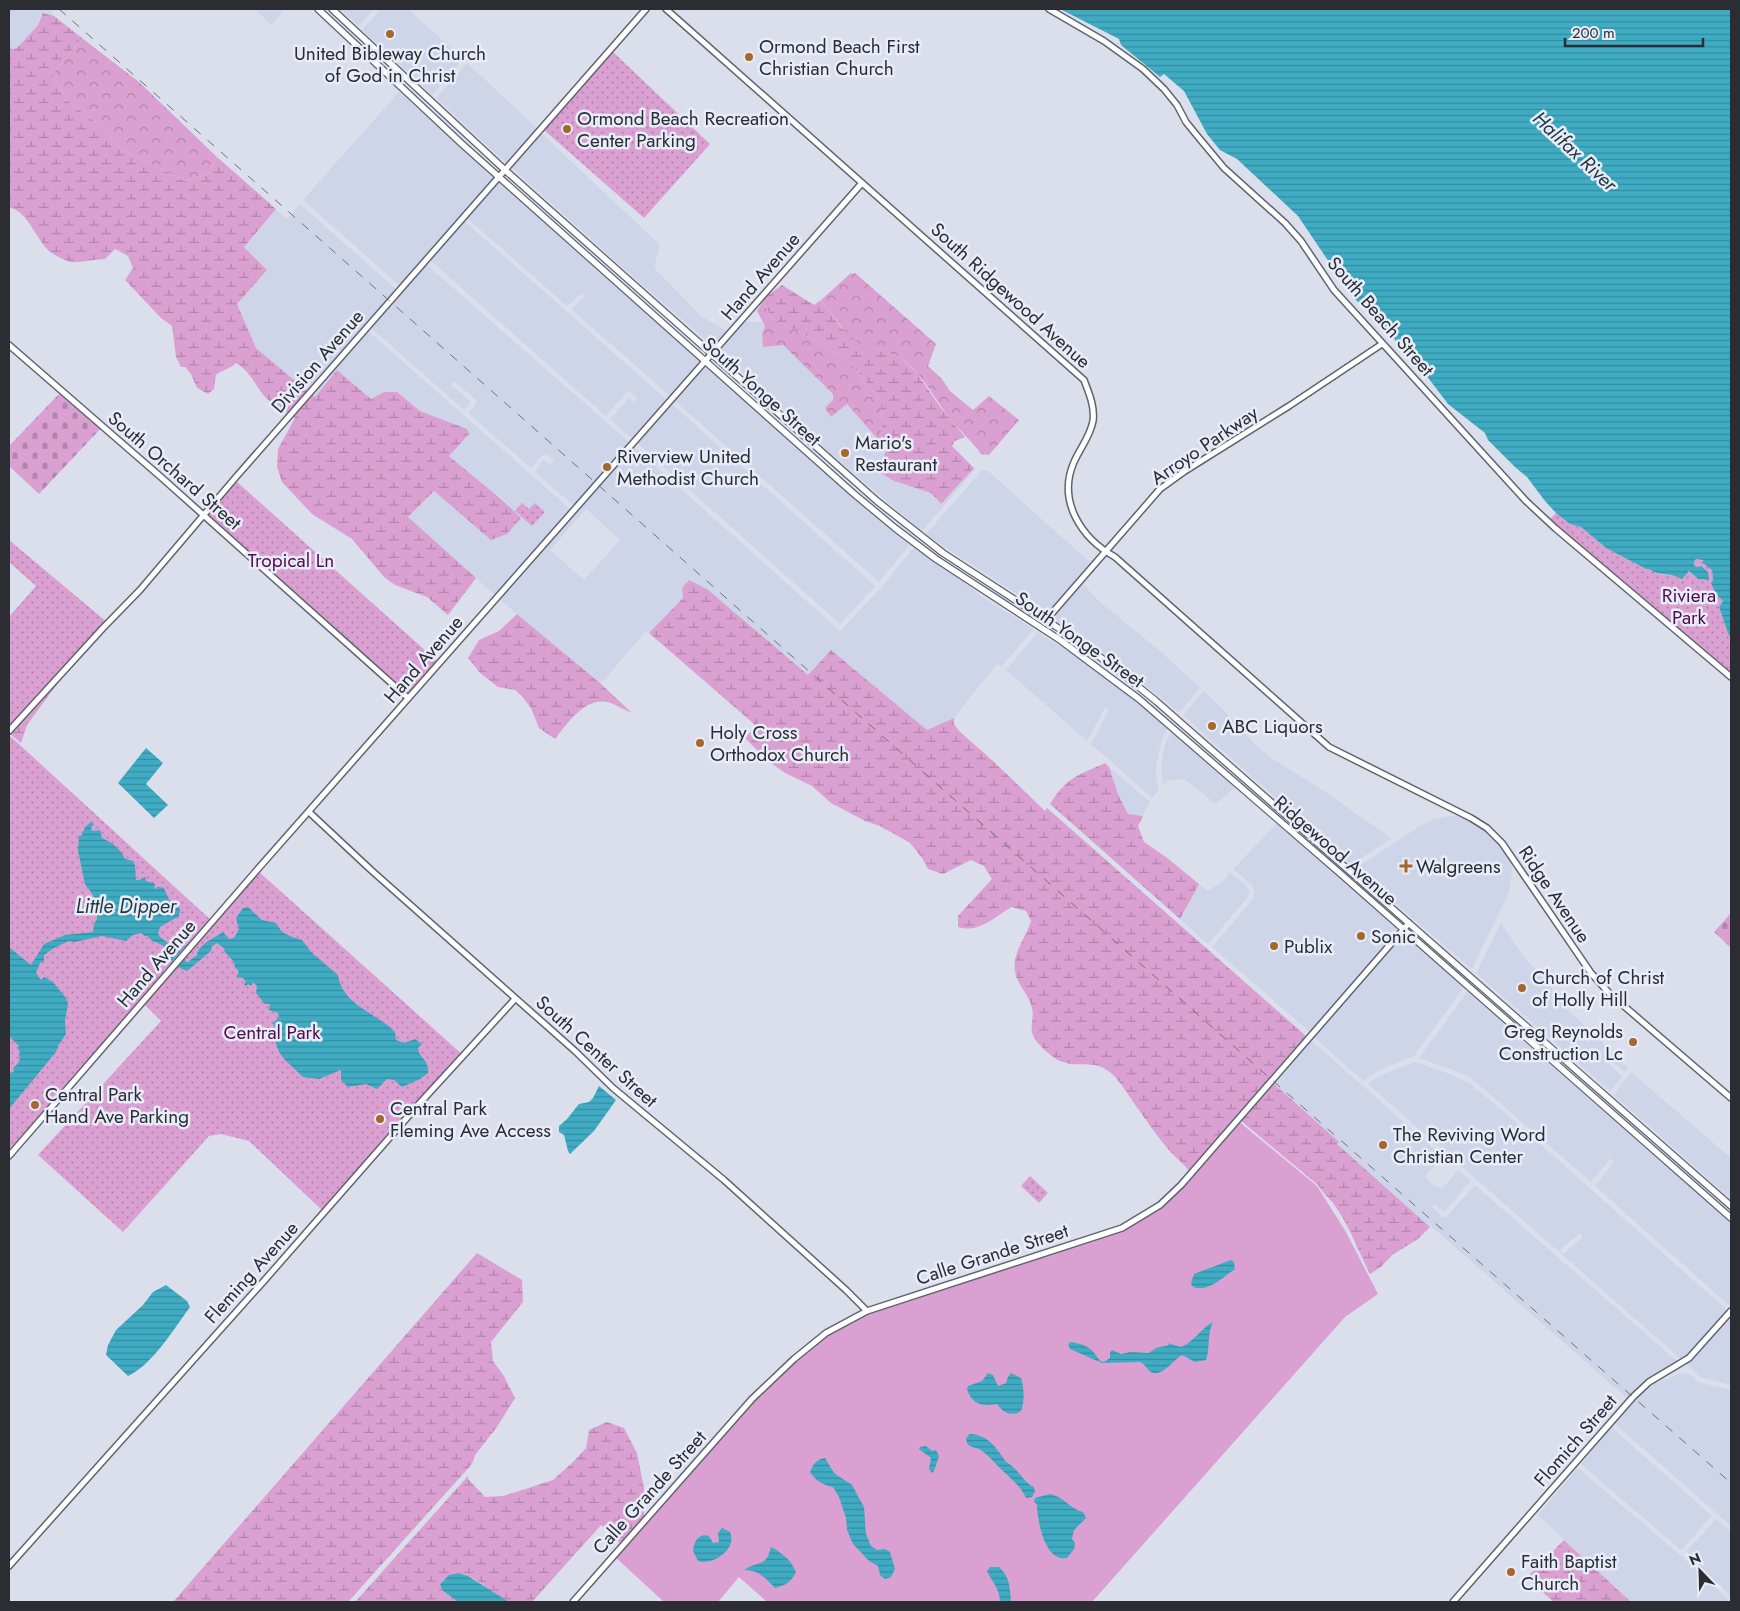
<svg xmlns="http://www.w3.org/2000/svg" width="1740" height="1611" font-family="Jost,sans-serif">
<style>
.built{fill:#cfd5e9;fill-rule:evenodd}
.grass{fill:#dba0d2}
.forest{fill:url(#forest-crowns)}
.wetland{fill:url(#wetland-marsh)}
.cemetery{fill:url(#cemetery-stones)}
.park{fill:url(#park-dots)}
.water{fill:url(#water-rules)}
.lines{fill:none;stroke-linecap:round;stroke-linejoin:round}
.secondary-casing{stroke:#60646f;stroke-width:8}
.primary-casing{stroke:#60646f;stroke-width:8}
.secondary{stroke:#fff;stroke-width:5}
.primary{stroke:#fff;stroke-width:5.5}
.rail{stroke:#70727b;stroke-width:1;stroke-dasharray:9 9;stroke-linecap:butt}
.poi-dot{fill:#a5672c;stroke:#e8ecf9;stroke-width:2}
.labels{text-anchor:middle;stroke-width:5;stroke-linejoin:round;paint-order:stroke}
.poi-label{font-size:19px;fill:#2b2d32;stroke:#e8ecf9;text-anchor:start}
.street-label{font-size:19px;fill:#2b2d32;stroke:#e8ecf9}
.park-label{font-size:19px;fill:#520c4c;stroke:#e8ecf9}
.water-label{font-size:20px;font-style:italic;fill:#1f373c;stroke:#e8ecf9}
</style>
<defs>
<pattern id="forest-crowns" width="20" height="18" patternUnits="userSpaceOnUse" patternTransform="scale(1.25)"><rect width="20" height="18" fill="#dba0d2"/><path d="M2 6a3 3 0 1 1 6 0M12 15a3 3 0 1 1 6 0" fill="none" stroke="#b283ab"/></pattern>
<pattern id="wetland-marsh" width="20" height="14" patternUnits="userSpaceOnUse" patternTransform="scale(1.25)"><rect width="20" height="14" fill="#dba0d2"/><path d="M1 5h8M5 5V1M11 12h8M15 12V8" fill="none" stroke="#b283ab"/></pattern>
<pattern id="cemetery-stones" width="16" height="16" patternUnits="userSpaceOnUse" patternTransform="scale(1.25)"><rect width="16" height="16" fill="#dba0d2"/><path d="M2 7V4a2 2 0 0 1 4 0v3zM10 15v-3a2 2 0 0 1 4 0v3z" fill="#b283ab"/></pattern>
<pattern id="park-dots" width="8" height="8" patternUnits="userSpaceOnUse" patternTransform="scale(1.25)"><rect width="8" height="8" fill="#dba0d2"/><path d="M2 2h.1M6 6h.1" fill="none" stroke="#b283ab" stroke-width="1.8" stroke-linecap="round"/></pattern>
<pattern id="water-rules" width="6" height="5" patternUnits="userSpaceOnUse" patternTransform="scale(1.25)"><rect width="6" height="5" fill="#3facc3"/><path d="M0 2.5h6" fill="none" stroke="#358c9f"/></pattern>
</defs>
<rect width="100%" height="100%" fill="#dbdfec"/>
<!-- built -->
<g class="built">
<polygon points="9,9 51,9 54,16 43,13 38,24 17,48 12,49 9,45"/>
<polygon points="255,9 285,9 271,25"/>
<polygon points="340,9 374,9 359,26"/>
<polygon points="381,9 408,9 463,59 432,95 362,30"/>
<polygon points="467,63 538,129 507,164 436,98"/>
<polygon points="399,92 495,178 400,286 303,200"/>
<polygon points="541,133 660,245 654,268 701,316 728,332 714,347 638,281 511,167"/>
<polygon points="499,182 701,361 670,396 571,309 584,297 582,293 567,306 467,218"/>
<polygon points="300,204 397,290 307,391 256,348 237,304 267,270 244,247 276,209 287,219"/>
<polygon points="464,221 667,400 632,439 610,419 629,398 634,402 637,398 630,392 627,392 606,416 430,260"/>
<polygon points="426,264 629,442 574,506 535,472 543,460 551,464 554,460 547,455 542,455 531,468 468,413 476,404 476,400 454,381 451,385 471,402 464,410 370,327"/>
<polygon points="746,322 762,322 765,326 762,334 783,345 833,394 831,417 847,404 881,443 888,447 880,464 894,481 931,493 940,504 973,468 976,469 922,531 832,455 718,350 740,326"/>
<polygon points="367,330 570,509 495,595 408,518 434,491 491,540 521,519 504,500 473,477 449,456 469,434 467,429 420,411 397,392 384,392 371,399 337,370 315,397 311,394"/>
<polygon points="705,365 824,472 871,512 911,543 879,582 674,400"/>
<polygon points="671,403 875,586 840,624 636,442"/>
<path d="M633,446L840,631L880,589L915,546L968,585L980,596L1034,629L1001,667L997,664L954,718L927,730L831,650L808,675L707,589L689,580L682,588L683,598L649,633L645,632L600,685L499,599ZM586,509L620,540L584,580L550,550Z"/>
<polygon points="982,470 988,471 1092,564 1048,614 943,546 926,534"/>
<polygon points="1082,583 1101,603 1159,650 1200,688 1179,712 1101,651 1052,617"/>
<polygon points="1038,632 1111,680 1169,727 1162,740 1156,766 1157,783 1159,790 1152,798 1091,744 1109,710 1105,708 1087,741 1006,670"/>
<polygon points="1204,691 1236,722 1255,745 1273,759 1324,791 1391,838 1404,830 1351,865 1183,715"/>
<polygon points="1173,730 1236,786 1216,804 1184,779 1169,780 1163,786 1161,767 1163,753 1166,742"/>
<polygon points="1109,767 1150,802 1143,816 1129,815 1118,794"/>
<polygon points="1449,816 1460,816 1486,830 1500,844 1511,861 1512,872 1509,892 1472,969 1355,869 1420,826 1432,820"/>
<polygon points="1278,822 1400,930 1311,1033 1212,947 1253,899 1254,893 1252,885 1233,869"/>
<polygon points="1230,872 1248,888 1250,892 1248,897 1208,944 1180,919 1199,884 1208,891 1223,881"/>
<polygon points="1501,923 1526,960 1538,971 1540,970 1563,1006 1602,1041 1607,1050 1628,1068 1625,1072 1609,1059 1607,1062 1622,1077 1610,1091 1476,973"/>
<polygon points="1404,934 1464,987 1414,1056 1379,1070 1363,1081 1314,1037"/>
<polygon points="1468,991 1731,1221 1731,1307 1595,1186 1614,1162 1611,1158 1591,1182 1471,1078 1456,1071 1419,1058"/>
<polygon points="1311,1040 1443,1157 1426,1175 1426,1178 1435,1187 1443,1188 1458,1170 1471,1181 1444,1212 1434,1204 1432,1207 1443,1217 1446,1217 1475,1185 1678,1362 1648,1379 1628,1399 1431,1226 1430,1227 1337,1144 1338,1142 1273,1083"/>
<path d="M1415,1062L1455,1076L1469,1083L1503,1111L1728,1311L1688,1355L1682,1360L1368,1084L1381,1075ZM1580,1233L1583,1237L1563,1254L1560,1250Z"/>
<polygon points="1631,1072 1731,1158 1731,1199 1614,1095"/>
<polygon points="1731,1315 1731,1385 1700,1377 1686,1363 1697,1354"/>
<polygon points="1682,1373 1690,1374 1698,1382 1731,1390 1731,1526 1614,1423 1636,1399 1656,1383"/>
<polygon points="1611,1427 1712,1516 1681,1550 1581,1464"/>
<polygon points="1578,1468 1680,1555 1731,1602 1631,1602 1538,1515"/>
<polygon points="1716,1519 1731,1532 1731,1596 1685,1553"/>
</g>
<!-- grass -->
<polygon class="grass" points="1237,1120 1317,1186 1346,1232 1378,1294 1345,1317 1092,1602 767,1602 739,1577 718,1602 664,1602 613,1555 752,1399 826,1333 867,1311 1122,1228 1160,1205"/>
<!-- forest -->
<g class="forest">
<polygon points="82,38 139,82 217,157 208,174 185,181 121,149 96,122 70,103 52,75"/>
<path d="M851,273L852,274L855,273L936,344L928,366L942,379L950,391L973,410L989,396L1019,420L989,455L981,454C972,441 961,432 951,420C935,400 922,372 900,358C892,352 879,354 870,352C857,349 829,311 821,300Z"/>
<polygon points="763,301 772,318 814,340 850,362 881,401 882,444 847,404 831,417 825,408 833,400 833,394 783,345 763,347 762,334 765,326 757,311"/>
</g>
<!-- wetland -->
<g class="wetland">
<path d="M43,13L54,16L82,38L52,75L70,103L96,122L121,149L185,181L208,174L217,157L276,209L244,247L267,270L237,304L256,348L307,391L288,413C281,407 272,404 265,397C255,385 250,371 236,363C231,369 223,369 216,375L214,389L208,394L197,388L191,374L185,367H181L176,357L172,326L161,318L125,280L133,268L128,256L115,249L105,259C97,259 76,263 71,262C64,260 51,254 47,249C37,239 25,208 9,208V45L12,49L17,48L38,25Z"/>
<polygon points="782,285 814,305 821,300 841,327 869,352 881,352 899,356 917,373 941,408 965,437 955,441 952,446 974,468 941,504 931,493 894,481 881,473 880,464 888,447 882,444 881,401 850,362 814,340 772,318 763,301 767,296"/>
<path d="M337,370L371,399L384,392H397L420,411L467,429L469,434L449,456C473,477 499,495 521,518L507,534L491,540L434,491L408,517L476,578L448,615L427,597L395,585L384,577L352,539L312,514L282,482L277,467L278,449L295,418L293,416L311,394L315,397Z"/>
<path d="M689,580L707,589L808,675L831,650L927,730L954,718V724L959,731L992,760L1045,811L1047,808L1306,1036L1189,1171C1183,1163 1175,1157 1168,1149C1157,1136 1146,1120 1136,1106C1128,1095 1121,1082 1111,1073C1094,1058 1077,1069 1060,1061C1050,1056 1034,1042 1032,1032C1030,1022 1036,1015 1030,1002C1026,992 1016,982 1015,971C1012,953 1026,938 1031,921L1026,911L1012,907C995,916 979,934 958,927V916L992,879L984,866L971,860L943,874L928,869L922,858L910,843L880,826L865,821L831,803L812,786L785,773L768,761L745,738L754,728V724L649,633L683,598L682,588Z"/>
<path d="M517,614L601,684L632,713C625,710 618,706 611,703C586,695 568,723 555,739L539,728L531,708L522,696L515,690L498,687L480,673L468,658L479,640L499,631Z"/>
<polygon points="66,672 27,725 21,743 10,734"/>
<path d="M1105,763L1109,767L1118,794L1128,814L1143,816L1138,826L1144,842L1166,857L1199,884L1180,919L1050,804C1067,777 1077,776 1105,763Z"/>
<path d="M1273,1083L1339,1142L1337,1144L1430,1227L1418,1239L1392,1255L1381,1267L1370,1274C1358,1251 1349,1224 1333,1203C1328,1197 1322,1192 1318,1185L1240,1120Z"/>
<polygon points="477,1253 522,1280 523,1302 491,1342 493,1361 504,1376 515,1398 497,1427 475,1455 472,1464 348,1602 173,1602"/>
<path d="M607,1422L624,1428L637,1453L644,1488V1518L620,1543L601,1525L532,1602C525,1602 515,1604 508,1602C486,1594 463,1555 440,1584L442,1590L458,1602H355L468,1476V1479L485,1497L503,1496L553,1480L573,1462L586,1448L589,1430Z"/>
<polygon points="1564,1540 1631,1602 1554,1602 1526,1578"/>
</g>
<!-- cemetery -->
<g class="cemetery">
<polygon points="60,393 101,428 39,494 9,466 9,446"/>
<polygon points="1731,913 1731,948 1714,932"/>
</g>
<!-- park -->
<g class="park">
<polygon points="612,51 710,144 644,218 544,130"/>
<polygon points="236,481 437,661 408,695 207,515"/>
<polygon points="522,503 529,509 535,503 545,512 532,526 515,511"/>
<path d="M1556,513L1570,524L1581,527L1606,548L1646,569L1648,568C1660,577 1675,577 1689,571L1698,579H1704L1708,581L1700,567H1697L1694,565V562L1696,559L1700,558L1712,570C1714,584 1713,591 1723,601L1719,607L1728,633L1731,638V677L1548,521Z"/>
<polygon points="9,540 108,623 9,731 9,617 36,586 9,562"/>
<polygon points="9,735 212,921 257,870 464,1056 324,1212 249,1141 221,1134 209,1136 123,1232 38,1155 161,1021 142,1002 9,1156"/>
<polygon points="1030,1176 1048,1193 1039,1203 1021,1186"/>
</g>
<!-- water -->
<g class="water">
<path d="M1060,9H1731V638L1728,633L1719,607L1723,601L1716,594L1711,583L1713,580L1712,570L1703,563V560L1696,559L1694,562V565L1697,567L1701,566L1708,572L1709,579L1708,581L1704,579H1698L1689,571L1682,579C1671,572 1660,577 1649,569H1646L1606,548L1581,527L1570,524L1556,513L1545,501L1527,477L1515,467L1488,440L1485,433L1448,404L1426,375L1389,333L1352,296L1298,216L1237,159L1220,150L1207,134L1184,91L1164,74L1160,77L1121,45L1119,39Z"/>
<polygon points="146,748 163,763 146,784 168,805 154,818 118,783"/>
<path d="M91,822L94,825L91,827L92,831L100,830L102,838C111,842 121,849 125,859L133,861L135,865L136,880H139L145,877L146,881L154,883L155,885L154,889L159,887L164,888L169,900L177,903L180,910L179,916L160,927L158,933L160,937L171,945L174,952L179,951L188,943L171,962L164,946L151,940L148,936H145L141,933L133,935L126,941L102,936L75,942L69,941L54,948L44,955V961L40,963L36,973L41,980L44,977L53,982L66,998L68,1003L65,1021L66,1034L58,1046L56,1052L9,1109V1073L14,1072L13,1068C18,1064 21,1061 19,1054L20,1052L18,1049L19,1046L9,1036V947L31,965L44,944L65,935L93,932L94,924L97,919L98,909L93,895L85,884L78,851L79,836L82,835L85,827Z"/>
<path d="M248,907L262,920L276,923L282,932L292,937L302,940L312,953L338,975C342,1005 377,1013 395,1032L396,1040L404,1043L415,1039L422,1044L418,1048C419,1059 429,1058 428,1073L420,1079L402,1087L394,1080L387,1079L377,1089L366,1084L348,1087L341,1080V1070L319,1079L303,1077L285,1060L279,1052L274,1038H280L279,1035H277L273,1023L279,1017L278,1013L269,1010L270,1004H265L256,993L257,986L254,983H252V986L248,984L246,986L244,984L246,982L243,978L236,977L239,972L237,969L235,968L234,962L224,951L225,949L217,943L212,946L211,951L187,971L178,967L185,959L186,962H188L197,955C198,945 214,938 223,932L229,939L234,938L239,929L236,918L243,908Z"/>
<polygon points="599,1086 616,1100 594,1131 570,1154 568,1151 564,1135 559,1132 559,1126 567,1119 579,1104 589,1102 593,1098"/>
<path d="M1231,1260L1234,1262L1235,1269C1224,1276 1206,1295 1192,1286L1191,1283L1194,1274Z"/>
<path d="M166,1285L187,1301L190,1307C174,1329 152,1365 128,1376L106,1355L108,1345L116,1330L143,1305L153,1292Z"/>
<path d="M1213,1322C1207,1333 1210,1350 1206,1360L1195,1362L1182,1355C1174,1359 1162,1378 1151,1372C1146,1369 1145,1363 1139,1362L1102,1363L1070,1349L1068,1344L1071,1342C1087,1345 1091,1347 1100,1361L1104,1362L1110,1358V1352L1112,1350L1121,1354L1130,1352L1149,1353L1156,1348L1169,1345L1167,1343L1181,1347C1194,1342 1201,1328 1213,1322Z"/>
<path d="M988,1373L993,1375L998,1386L1006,1383L1008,1377L1011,1373L1021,1378C1024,1387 1025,1401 1021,1411C1012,1417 1003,1413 997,1404C983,1407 971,1404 967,1389L968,1386L982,1381Z"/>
<path d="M970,1434C989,1435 997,1449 1006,1462C1018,1468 1023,1482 1034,1487L1035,1492L1032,1497L1026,1498C1020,1484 1006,1475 997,1465C992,1460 988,1455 982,1451C975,1445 967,1450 966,1438Z"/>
<polygon points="926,1446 932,1451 936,1450 939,1456 934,1471 932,1473 929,1469 931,1458 919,1449 920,1447"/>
<path d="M825,1458L834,1473L852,1485L864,1507L866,1534L871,1546L877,1550L885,1549L890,1552L895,1569L891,1577L885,1579L880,1575L878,1566L869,1561L853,1544L847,1530L846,1518L839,1497L833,1487C823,1485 816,1481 810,1472C813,1464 817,1459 825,1458Z"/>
<path d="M1050,1494C1064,1497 1072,1510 1083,1512L1086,1518L1074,1530L1072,1539L1075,1543L1074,1549L1067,1558C1045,1563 1037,1520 1037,1504L1034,1502L1035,1498Z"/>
<path d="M722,1528L730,1532C738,1550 711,1566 698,1561L693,1551C694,1541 699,1533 709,1536L713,1543L719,1542L718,1533Z"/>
<path d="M771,1547C781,1552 792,1561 796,1572C791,1582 786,1585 775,1588C765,1578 759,1570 744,1570C759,1560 766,1568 771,1547Z"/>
<path d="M990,1567H999C1010,1577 1010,1588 1011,1602H1000C1000,1589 992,1582 987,1571Z"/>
<polygon points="459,1573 468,1576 509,1602 458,1602 442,1590 440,1584 449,1575"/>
</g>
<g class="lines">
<!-- secondary casing -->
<g class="secondary-casing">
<g id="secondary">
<path d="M666,9L1084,380C1089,393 1095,407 1093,421C1090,437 1080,448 1074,462C1057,501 1081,538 1115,557L1329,747L1471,818L1487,828L1502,843L1591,973L1610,994L1731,1098"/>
<polyline points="1049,9 1104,41 1143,69 1164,89 1177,105 1186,122 1199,138 1224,168 1285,223 1301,241 1334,290 1526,501 1555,528 1731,677"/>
<polyline points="9,345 162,478 408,698"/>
<polyline points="1046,620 1160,489 1185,471 1289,406 1382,344"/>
<polyline points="9,731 103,628 140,590 236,477 646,9"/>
<polyline points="309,812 371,870 575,1051 613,1088 724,1180 846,1290 867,1311"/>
<polyline points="9,1156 257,870 862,183"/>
<polyline points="9,1566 263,1282 419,1104 515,999"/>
<polyline points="573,1602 752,1399 794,1359 826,1333 867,1311 1122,1228 1160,1205 1181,1185 1409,923"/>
<polyline points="1453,1602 1633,1397 1649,1382 1689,1358 1731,1311"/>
</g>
</g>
<!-- primary casing -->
<g class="primary-casing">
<g id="primary">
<polyline points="318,9 462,144 853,493 895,528 936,559 1060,640 1139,699 1342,875 1731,1218"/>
<polyline points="332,9 505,170 877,501 943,553 1066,633 1114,667 1156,701 1731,1206"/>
</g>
</g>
<!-- secondary -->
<use href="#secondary" class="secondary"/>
<!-- primary -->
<use href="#primary" class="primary"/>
<!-- rail -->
<polyline class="rail" points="59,9 1272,1080 1731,1483"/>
</g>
<!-- markers -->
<g class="poi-dot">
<circle cx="390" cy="34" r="5"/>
<circle cx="749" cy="57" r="5"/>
<circle cx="567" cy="129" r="5"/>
<circle cx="845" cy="453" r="5"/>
<circle cx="607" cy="467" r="5"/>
<circle cx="1212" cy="726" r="5"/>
<circle cx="700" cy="743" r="5"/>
<path d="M1403.5 858.5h5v5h5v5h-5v5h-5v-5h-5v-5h5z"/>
<circle cx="1361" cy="936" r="5"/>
<circle cx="1274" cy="946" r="5"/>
<circle cx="1522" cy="988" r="5"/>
<circle cx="1633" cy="1042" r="5"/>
<circle cx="35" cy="1105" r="5"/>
<circle cx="380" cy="1119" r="5"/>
<circle cx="1383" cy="1145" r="5"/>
<circle cx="1511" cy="1572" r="5"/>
</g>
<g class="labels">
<!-- poi labels -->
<g class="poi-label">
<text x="759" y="53">Ormond Beach First<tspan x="759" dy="22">Christian Church</tspan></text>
<text x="390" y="60" text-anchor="middle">United Bibleway Church<tspan x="390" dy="22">of God in Christ</tspan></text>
<text x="577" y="125">Ormond Beach Recreation<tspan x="577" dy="22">Center Parking</tspan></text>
<text x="855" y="449">Mario's<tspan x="855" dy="22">Restaurant</tspan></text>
<text x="617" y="463">Riverview United<tspan x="617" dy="22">Methodist Church</tspan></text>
<text x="1222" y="733">ABC Liquors</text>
<text x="710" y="739">Holy Cross<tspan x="710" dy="22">Orthodox Church</tspan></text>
<text x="1416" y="873">Walgreens</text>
<text x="1371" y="943">Sonic</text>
<text x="1284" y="953">Publix</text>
<text x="1532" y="984">Church of Christ<tspan x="1532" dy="22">of Holly Hill</tspan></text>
<text x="1623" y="1038" text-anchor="end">Greg Reynolds<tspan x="1623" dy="22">Construction Lc</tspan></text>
<text x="45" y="1101">Central Park<tspan x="45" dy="22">Hand Ave Parking</tspan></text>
<text x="390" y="1115">Central Park<tspan x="390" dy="22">Fleming Ave Access</tspan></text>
<text x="1393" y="1141">The Reviving Word<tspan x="1393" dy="22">Christian Center</tspan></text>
<text x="1521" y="1568">Faith Baptist<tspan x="1521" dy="22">Church</tspan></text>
</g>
<!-- street labels -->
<g class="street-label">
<text transform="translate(760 276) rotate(-49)" y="7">Hand Avenue</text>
<text transform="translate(1011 295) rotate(42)" y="7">South Ridgewood Avenue</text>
<text transform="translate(1381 316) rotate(49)" y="7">South Beach Street</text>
<text transform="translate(317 361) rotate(-49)" y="7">Division Avenue</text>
<text transform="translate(762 391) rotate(42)" y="7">South Yonge Street</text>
<text transform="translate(1204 445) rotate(-34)" y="7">Arroyo Parkway</text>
<text transform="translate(175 470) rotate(41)" y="7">South Orchard Street</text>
<text transform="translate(1080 639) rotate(35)" y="7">South Yonge Street</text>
<text transform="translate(423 659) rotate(-49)" y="7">Hand Avenue</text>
<text transform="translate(1336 850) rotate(41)" y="7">Ridgewood Avenue</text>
<text transform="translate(1555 894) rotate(56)" y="7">Ridge Avenue</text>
<text transform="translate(156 963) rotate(-49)" y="7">Hand Avenue</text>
<text transform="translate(597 1051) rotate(42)" y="7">South Center Street</text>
<text transform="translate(992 1254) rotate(-18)" y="7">Calle Grande Street</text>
<text transform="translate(251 1272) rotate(-48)" y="7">Fleming Avenue</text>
<text transform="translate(1575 1440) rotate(-49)" y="7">Flomich Street</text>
<text transform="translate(649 1492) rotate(-48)" y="7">Calle Grande Street</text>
</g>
<!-- park labels -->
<g class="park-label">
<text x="291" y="567">Tropical Ln</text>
<text x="1689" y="602">Riviera<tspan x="1689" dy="22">Park</tspan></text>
<text x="272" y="1039">Central Park</text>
</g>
<!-- water labels -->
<g class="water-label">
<text transform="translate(1575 151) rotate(43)" y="7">Halifax River</text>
<text x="126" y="913">Little Dipper</text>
</g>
</g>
<!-- border -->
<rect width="1740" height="1611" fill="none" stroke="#2b2d32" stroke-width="20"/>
<!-- north arrow -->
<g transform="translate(1700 1571) rotate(337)" stroke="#e8ecf9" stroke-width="4" paint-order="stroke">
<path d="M0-4L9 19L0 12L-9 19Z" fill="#2b2d32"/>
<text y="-8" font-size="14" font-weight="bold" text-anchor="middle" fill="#2b2d32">N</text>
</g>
<!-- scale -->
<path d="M1565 38v8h138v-8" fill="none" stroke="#2b2d32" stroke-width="2.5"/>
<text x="1572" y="38" font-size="15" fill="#2b2d32" stroke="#e8ecf9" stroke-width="4" paint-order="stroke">200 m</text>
</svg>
